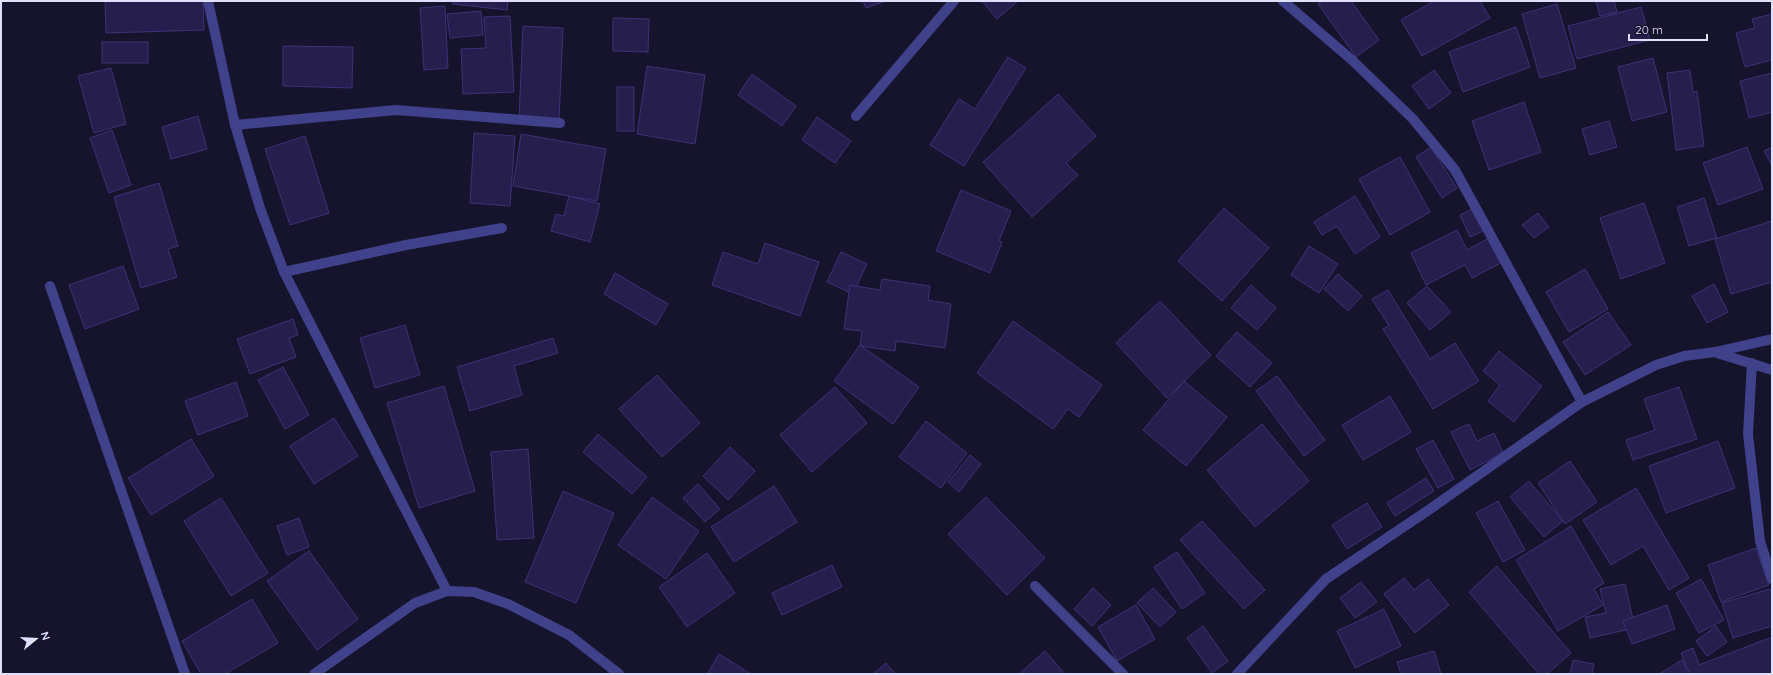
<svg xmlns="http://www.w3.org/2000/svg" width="1773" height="675" font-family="Quicksand,sans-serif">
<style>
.building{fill:#261f4d;stroke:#3c3278}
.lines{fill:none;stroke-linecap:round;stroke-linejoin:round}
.street{stroke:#3f418a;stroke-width:10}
</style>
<rect width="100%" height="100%" fill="#16132c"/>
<!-- building -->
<g class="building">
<polygon points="105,1 203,1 204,30 106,33"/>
<polygon points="453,1 508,1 507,10 453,4"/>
<polygon points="863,1 886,1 866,8"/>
<polygon points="982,1 1018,1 997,19"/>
<polygon points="1322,1 1351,1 1379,40 1356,57 1318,4"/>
<polygon points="1434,1 1480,1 1490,18 1422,56 1401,20"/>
<polygon points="1596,1 1614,1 1617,12 1600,16"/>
<polygon points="1557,4 1576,68 1540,78 1522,14"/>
<polygon points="445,6 448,68 424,70 420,8"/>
<polygon points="1641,7 1650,40 1577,59 1568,26"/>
<polygon points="481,11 483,35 450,38 447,14"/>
<polygon points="1772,14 1772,60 1745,67 1736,33 1755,28 1752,19"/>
<polygon points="510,16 514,92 463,94 461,49 486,48 484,17"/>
<polygon points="613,18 649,19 648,52 613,51"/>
<polygon points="523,26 563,28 559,121 519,119"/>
<polygon points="1516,27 1530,67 1463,92 1449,52"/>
<rect x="102" y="42" width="46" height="21"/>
<polygon points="283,46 353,47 352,88 283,86"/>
<polygon points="1008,57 1026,68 964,166 930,145 959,99 975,109"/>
<polygon points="1653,58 1667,112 1632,121 1618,67"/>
<polygon points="647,66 705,75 695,144 637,134"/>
<polygon points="111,68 126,124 94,133 78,76"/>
<polygon points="1434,70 1451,93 1429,109 1412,86"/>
<polygon points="1690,70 1693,92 1697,91 1704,146 1676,150 1667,73"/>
<polygon points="1772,73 1772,112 1749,118 1740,81"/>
<polygon points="752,74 796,106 782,126 738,95"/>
<rect x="617" y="87" width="17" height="44"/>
<polygon points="1058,94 1096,136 1066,163 1078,175 1032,217 983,162"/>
<polygon points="1524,102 1541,152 1489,170 1472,121"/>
<polygon points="198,116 207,149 171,159 162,127"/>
<polygon points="817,117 851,141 835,163 802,140"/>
<polygon points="1609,121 1617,147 1590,155 1582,129"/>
<polygon points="112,130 131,185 109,193 90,138"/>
<polygon points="474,133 515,136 510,206 470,203"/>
<polygon points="521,134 606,149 597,201 513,186"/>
<polygon points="305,136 329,213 290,225 265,149"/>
<polygon points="1431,147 1457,188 1442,198 1416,157"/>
<polygon points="1747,147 1763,189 1718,205 1703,163"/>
<polygon points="1772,147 1772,166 1764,151"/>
<polygon points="1400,157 1430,212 1390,235 1359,179"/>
<polygon points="159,183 178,246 168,249 177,277 141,288 114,197"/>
<polygon points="961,190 1011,211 999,241 1002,242 990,273 936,251"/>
<polygon points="569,196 600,204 590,242 551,231 556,214 564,216"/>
<polygon points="1355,196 1380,237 1355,254 1337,226 1322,235 1314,222"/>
<polygon points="1704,198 1717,238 1689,246 1677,207"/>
<polygon points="1644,203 1665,263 1621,279 1600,218"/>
<polygon points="1477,207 1488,229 1470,237 1460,215"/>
<polygon points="1224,208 1269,248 1222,301 1178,261"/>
<polygon points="1538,213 1549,227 1534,238 1522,225"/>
<polygon points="1772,221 1772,282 1731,294 1715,239"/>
<polygon points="1457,230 1467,250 1491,237 1503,262 1472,278 1465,265 1426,285 1411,253"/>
<polygon points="765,243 819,262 800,316 712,285 723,252 758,264"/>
<polygon points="1309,246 1338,264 1319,293 1291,275"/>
<polygon points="841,252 867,264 853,294 827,282"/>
<polygon points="123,266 139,309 85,329 69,285"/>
<polygon points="1585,269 1608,309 1569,332 1546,292"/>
<polygon points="615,273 668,304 656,325 604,294"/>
<polygon points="1338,274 1362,296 1348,311 1324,289"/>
<polygon points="882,279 930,286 928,300 951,304 945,348 896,341 895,351 860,346 862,331 844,329 850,285 880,290"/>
<polygon points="1714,284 1728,312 1707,323 1692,296"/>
<polygon points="1251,285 1276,308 1257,330 1231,308"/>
<polygon points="1427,286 1451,312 1430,330 1407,303"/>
<polygon points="1388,290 1430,359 1455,343 1479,381 1433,409 1383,329 1389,326 1372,299"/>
<polygon points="1160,301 1211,355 1167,398 1116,343"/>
<polygon points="1608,312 1631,345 1585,375 1563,342"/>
<polygon points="293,319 298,335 289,338 296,357 250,374 237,339"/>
<polygon points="1013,321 1102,385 1079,417 1068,409 1053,429 977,373"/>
<polygon points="405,325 420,375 375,388 360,338"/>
<polygon points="1237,332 1272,363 1250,387 1216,356"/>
<polygon points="553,338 558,353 514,366 522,395 470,411 457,367"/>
<polygon points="860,345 919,387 893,424 834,381"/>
<polygon points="1499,351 1542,386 1514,422 1488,401 1500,385 1483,371"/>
<polygon points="283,367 309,415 285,429 258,380"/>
<polygon points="657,375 700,423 662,457 619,409"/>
<polygon points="1277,376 1325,440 1304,456 1256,391"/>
<polygon points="1184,381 1227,417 1186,466 1143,430"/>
<polygon points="236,382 248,416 198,435 185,401"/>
<polygon points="444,386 475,491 419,508 387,403"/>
<polygon points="835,387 867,423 812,472 780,435"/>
<polygon points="1679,387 1697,439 1633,460 1626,440 1655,430 1644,399"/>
<polygon points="1390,396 1411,432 1363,460 1342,425"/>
<polygon points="334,418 358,456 314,484 290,446"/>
<polygon points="926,421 967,453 941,488 899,457"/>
<polygon points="1262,424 1309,481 1255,527 1207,470"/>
<polygon points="1469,424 1477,441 1494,433 1503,453 1470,470 1451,432"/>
<polygon points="598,434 647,477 632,494 583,452"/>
<polygon points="191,439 214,476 151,515 128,478"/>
<polygon points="1433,440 1454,479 1438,488 1416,449"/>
<polygon points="1718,441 1735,488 1666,513 1649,466"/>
<polygon points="730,447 755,471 728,500 703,476"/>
<polygon points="528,449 534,538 497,540 491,452"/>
<polygon points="970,455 981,464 959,492 948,482"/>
<polygon points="1570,461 1597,502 1565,524 1538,483"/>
<polygon points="1426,478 1434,491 1395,516 1387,503"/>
<polygon points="1529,481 1563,521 1544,537 1510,497"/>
<polygon points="698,484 720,509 705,522 683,498"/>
<polygon points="774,486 797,522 734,562 711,527"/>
<polygon points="1636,488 1689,578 1669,590 1643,546 1611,565 1583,520"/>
<polygon points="563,491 614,513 576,603 525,582"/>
<polygon points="652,497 699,531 666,579 618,545"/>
<polygon points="986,497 1045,558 1007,595 948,534"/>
<polygon points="221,498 268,573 231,596 184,521"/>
<polygon points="1498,501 1525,550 1503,562 1476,513"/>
<polygon points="1367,503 1382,527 1347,549 1332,525"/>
<polygon points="299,518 309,547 287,555 277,526"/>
<polygon points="1202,521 1265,590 1244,609 1180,540"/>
<polygon points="1571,526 1604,583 1594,589 1603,605 1558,631 1516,560"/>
<polygon points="1756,548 1769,585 1721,602 1708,565"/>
<polygon points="309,551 358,619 317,650 267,581"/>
<polygon points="1177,552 1205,593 1182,609 1154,567"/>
<polygon points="707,553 735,593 687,627 659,587"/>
<polygon points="832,565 842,587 782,615 772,593"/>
<polygon points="1497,566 1571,653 1547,674 1539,674 1469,592"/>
<polygon points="1404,578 1414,590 1428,579 1449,605 1415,633 1384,594"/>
<polygon points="1701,579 1724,620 1699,633 1676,593"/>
<polygon points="1361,582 1377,602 1355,618 1340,598"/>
<polygon points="1625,584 1635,628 1590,638 1585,617 1606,613 1600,589"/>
<polygon points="1093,588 1111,605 1092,626 1074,609"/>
<polygon points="1153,588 1176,612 1160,627 1137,603"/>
<polygon points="1770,589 1772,594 1772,626 1733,638 1722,603"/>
<polygon points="252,599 278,643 225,674 201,674 182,641"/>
<polygon points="1136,605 1155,639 1117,661 1098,627"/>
<polygon points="1667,605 1675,629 1632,644 1623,621"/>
<polygon points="1384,609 1401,646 1355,668 1337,631"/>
<polygon points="1203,626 1228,661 1212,673 1187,638"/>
<polygon points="1716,626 1727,642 1707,656 1696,641"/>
<polygon points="1772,637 1772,674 1689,674 1681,653 1693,648 1699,665"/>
<polygon points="1045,651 1065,674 1019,674"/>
<polygon points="1434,651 1441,674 1401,674 1397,662"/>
<polygon points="719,654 751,674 707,674"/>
<polygon points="1573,660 1594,664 1592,674 1570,674"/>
<polygon points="1682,660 1690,674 1659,674"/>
<polygon points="886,663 895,674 873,674"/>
</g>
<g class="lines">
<!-- street -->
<g class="street">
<polyline points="208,1 235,125 260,208 284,272 447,591"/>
<polyline points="1283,1 1352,60 1413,119 1455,170 1582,402"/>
<polyline points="856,116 954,1"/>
<polyline points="235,125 396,110 560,123"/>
<polyline points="284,272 406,245 502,228"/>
<polyline points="50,286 185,674"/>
<polyline points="1717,353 1772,370"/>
<polyline points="1752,363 1748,434 1760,541 1772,579"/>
<polyline points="1035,586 1123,674"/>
<polyline points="314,674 415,603 447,591 474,592 508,604 569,635 619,674"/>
<polyline points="1237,674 1326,579 1433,507 1582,402 1656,365 1684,356 1715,352 1772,339"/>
</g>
</g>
<!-- border -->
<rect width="1773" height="675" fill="none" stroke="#e1dffe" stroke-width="4"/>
<!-- north arrow -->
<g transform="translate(36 639) rotate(72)" stroke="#16132c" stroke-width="3" paint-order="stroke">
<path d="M0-3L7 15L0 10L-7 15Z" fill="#e1dffe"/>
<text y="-6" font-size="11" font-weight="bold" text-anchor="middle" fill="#e1dffe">N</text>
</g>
<!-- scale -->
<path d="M1629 34v6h78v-6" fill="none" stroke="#e1dffe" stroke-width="2"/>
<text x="1635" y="34" font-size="12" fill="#e1dffe" stroke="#16132c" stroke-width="3" paint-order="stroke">20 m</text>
</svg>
